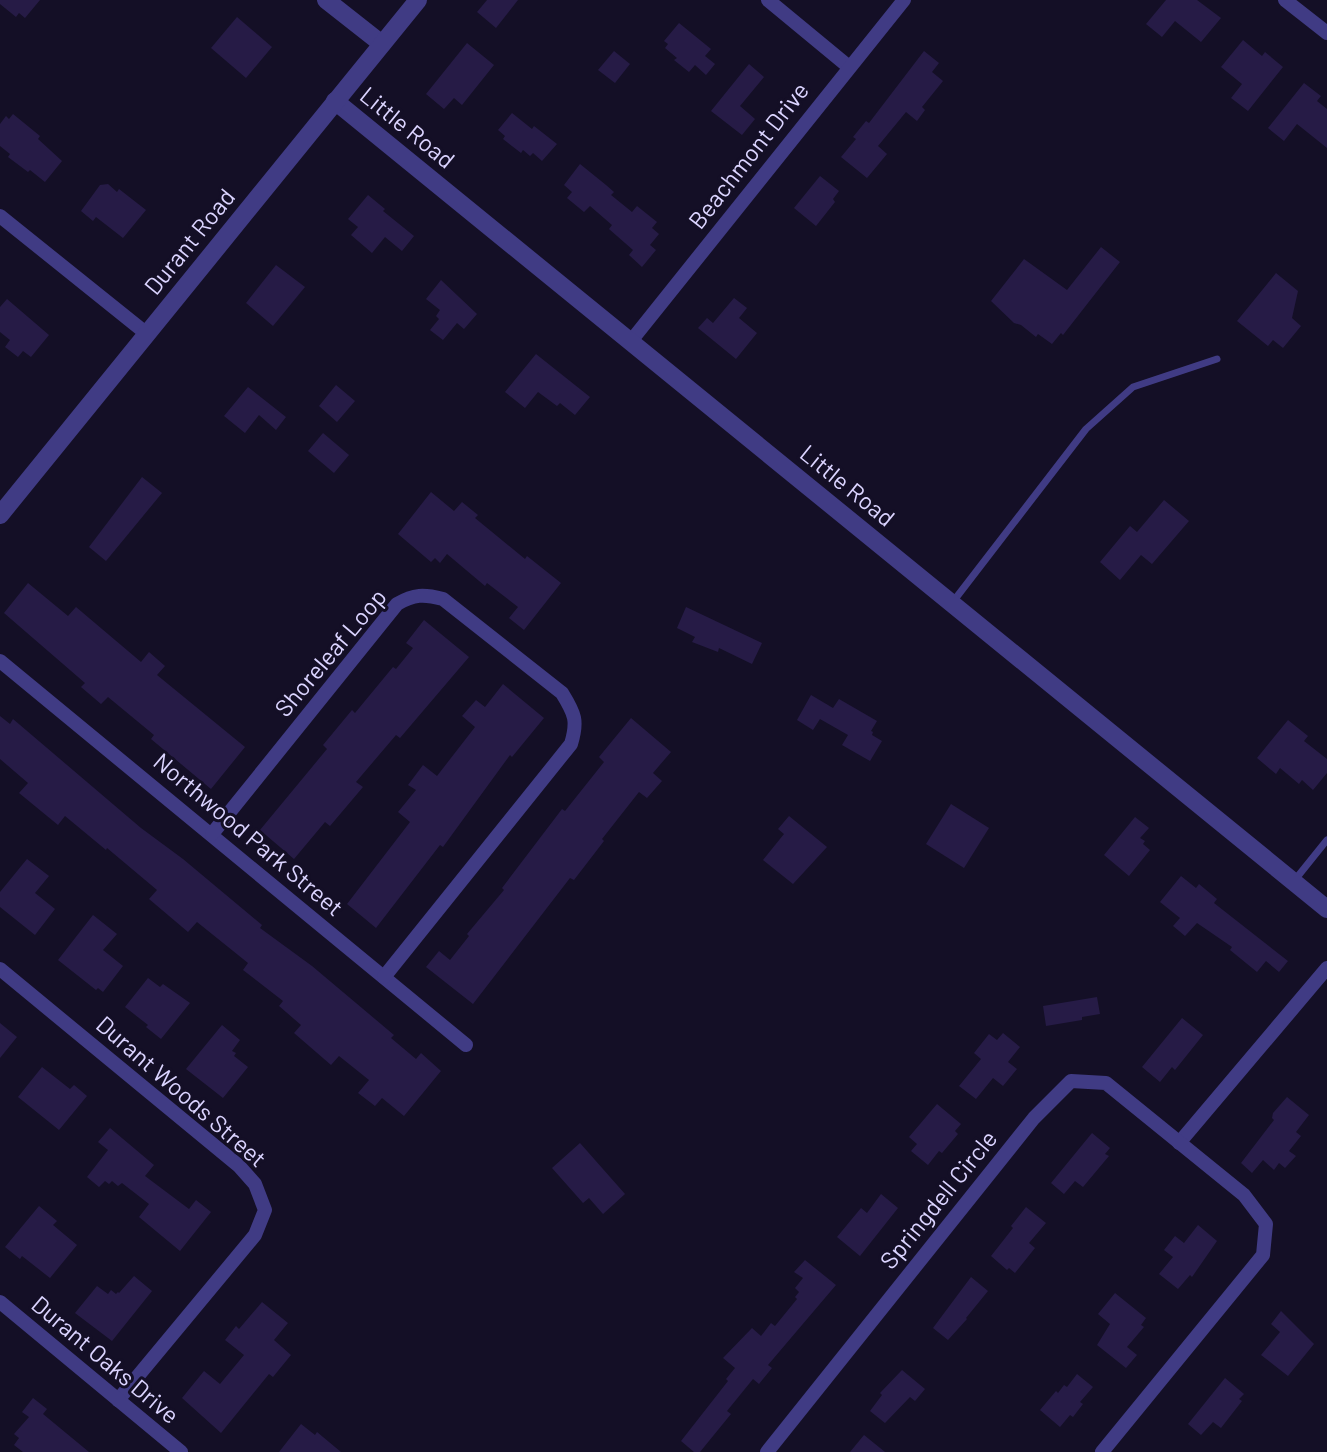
<svg xmlns="http://www.w3.org/2000/svg" width="1327" height="1452" font-family="Barlow,sans-serif">
<style>
.building{fill:#261b46}
.lines{fill:none;stroke-linecap:round;stroke-linejoin:round}
.service{stroke:#403b84;stroke-width:7}
.minor{stroke:#403b84;stroke-width:14}
.tertiary{stroke:#403b84;stroke-width:18}
.labels{text-anchor:middle;stroke-width:6;stroke-linejoin:round;paint-order:stroke}
.street-label{font-size:24px;fill:#dbd4ff;stroke:#140f26}
</style>
<rect width="100%" height="100%" fill="#140f26"/>
<!-- building -->
<g class="building">
<polygon points="0,0 40,0 25,18 19,13 16,17 0,4"/>
<polygon points="487,0 518,0 496,28 477,12"/>
<polygon points="1166,0 1197,0 1221,18 1201,42 1175,21 1162,37 1146,24"/>
<polygon points="237,17 272,47 246,78 211,48"/>
<polygon points="679,23 711,49 705,56 715,64 706,75 695,65 689,72 674,60 677,58 665,48 668,44 664,41"/>
<polygon points="1243,40 1262,56 1265,52 1283,67 1248,111 1231,98 1242,84 1221,67"/>
<polygon points="467,43 494,65 462,105 454,98 444,109 426,94"/>
<polygon points="614,51 630,64 615,83 598,70"/>
<polygon points="924,51 939,63 932,72 943,81 922,107 925,110 917,121 906,112 878,146 887,154 867,178 841,157 856,139 853,137 866,121 869,123"/>
<polygon points="749,64 764,77 740,106 755,119 742,135 711,111"/>
<polygon points="1304,83 1321,96 1317,101 1327,109 1327,148 1297,124 1284,141 1268,128"/>
<polygon points="512,113 532,129 534,126 557,144 542,161 533,153 530,156 523,150 521,153 503,139 505,136 498,130"/>
<polygon points="13,114 40,136 38,139 62,161 45,182 30,170 28,172 8,157 10,154 0,146 0,124 6,116 9,119"/>
<polygon points="580,164 606,185 614,192 611,195 632,212 637,206 657,222 652,228 659,234 650,245 656,250 642,267 629,255 633,250 609,229 612,225 590,206 584,212 567,198 572,192 564,185"/>
<polygon points="820,176 839,191 833,199 835,202 816,226 794,208"/>
<polygon points="108,184 117,192 119,189 146,210 123,238 96,217 93,221 81,211 100,185"/>
<polygon points="368,195 385,209 383,211 414,236 402,251 385,237 372,253 351,235 358,227 348,219"/>
<polygon points="1101,247 1120,262 1063,335 1061,333 1052,344 1038,334 1036,337 1021,325 1014,323 991,301 1024,259 1067,290"/>
<polygon points="276,265 305,287 273,326 246,303"/>
<polygon points="1276,273 1298,291 1292,318 1301,326 1283,348 1273,340 1268,346 1237,321"/>
<polygon points="441,280 477,314 464,329 457,323 443,340 430,330 439,319 436,316 440,310 426,299"/>
<polygon points="734,298 747,308 739,318 757,333 736,359 698,328 707,318 713,323"/>
<polygon points="7,299 49,335 31,357 23,351 18,357 5,347 10,340 0,332 0,307"/>
<polygon points="536,354 590,397 575,415 560,403 557,406 538,392 525,408 505,392"/>
<polygon points="336,385 355,401 337,422 319,406"/>
<polygon points="248,387 286,417 276,430 259,415 245,433 224,416"/>
<polygon points="323,433 349,455 334,473 308,451"/>
<polygon points="142,477 162,493 106,561 89,547"/>
<polygon points="431,492 454,511 462,502 478,515 475,518 525,559 527,556 561,583 524,630 509,618 518,607 487,583 485,586 447,554 440,563 435,558 431,562 398,534"/>
<polygon points="1164,500 1189,521 1152,564 1141,555 1120,580 1100,562 1130,526 1137,532"/>
<polygon points="28,583 68,616 76,607 141,662 149,652 165,666 157,675 245,747 211,789 151,739 154,735 108,697 101,704 81,687 85,683 4,613"/>
<polygon points="686,607 762,643 752,664 719,648 718,652 692,642 695,637 677,628"/>
<polygon points="424,620 469,657 400,738 396,735 356,782 363,787 330,826 325,822 294,859 260,830 327,749 323,745 352,710 355,713 393,667 396,669 413,648 406,643"/>
<polygon points="503,684 544,718 512,757 510,755 443,847 440,845 376,928 347,904 410,822 398,812 416,790 408,785 423,765 437,776 475,727 462,716 476,700 485,707"/>
<polygon points="811,695 833,708 839,699 877,721 871,731 873,732 872,735 882,741 870,761 842,745 848,735 820,719 813,730 797,720"/>
<polygon points="0,716 10,724 13,719 141,828 183,859 262,925 260,928 312,966 394,1035 391,1038 416,1059 421,1053 441,1071 404,1116 382,1098 375,1106 358,1093 369,1080 339,1056 331,1065 294,1033 301,1025 279,1006 283,1001 243,970 248,963 197,922 188,932 149,899 157,890 107,848 106,850 65,816 58,825 19,793 28,783 0,759"/>
<polygon points="631,718 671,752 653,773 662,781 647,798 639,792 602,839 604,841 574,880 570,878 473,1004 426,967 439,951 450,960 469,936 467,934 504,890 502,888 562,809 565,811 604,762 599,757"/>
<polygon points="1288,720 1308,736 1304,741 1327,759 1327,773 1313,790 1302,780 1299,784 1280,768 1276,774 1257,758"/>
<polygon points="951,804 989,828 964,868 926,844"/>
<polygon points="789,816 827,847 793,884 763,860 784,834 778,829"/>
<polygon points="1135,817 1149,828 1140,838 1145,841 1143,844 1150,850 1129,876 1104,855"/>
<polygon points="27,859 49,876 35,893 55,909 35,935 0,907 0,892"/>
<polygon points="1181,876 1196,888 1199,884 1217,899 1214,903 1288,961 1279,972 1266,961 1257,972 1230,950 1232,947 1197,923 1185,936 1173,926 1180,918 1160,902"/>
<polygon points="93,915 117,934 103,950 123,966 103,992 98,988 96,990 58,960"/>
<polygon points="148,978 160,987 163,984 190,1003 161,1039 146,1027 148,1025 125,1007"/>
<polygon points="1097,997 1100,1014 1082,1017 1082,1020 1046,1026 1043,1006"/>
<polygon points="1182,1018 1203,1035 1175,1070 1172,1067 1160,1082 1142,1067"/>
<polygon points="0,1023 17,1037 0,1058"/>
<polygon points="222,1025 240,1040 232,1051 236,1053 234,1056 248,1067 223,1098 186,1069"/>
<polygon points="1003,1033 1020,1047 1008,1062 1017,1069 1003,1086 993,1078 976,1099 959,1086 981,1059 974,1053 989,1034 997,1040"/>
<polygon points="42,1067 70,1089 74,1085 87,1096 59,1130 18,1097"/>
<polygon points="1287,1097 1309,1115 1296,1132 1301,1136 1289,1151 1296,1156 1285,1168 1279,1163 1274,1170 1263,1160 1252,1173 1241,1163 1274,1120 1272,1118 1273,1113"/>
<polygon points="937,1104 961,1124 955,1131 958,1134 942,1153 939,1151 928,1165 911,1151 917,1144 909,1137"/>
<polygon points="110,1128 154,1165 145,1176 189,1209 196,1200 211,1212 180,1251 139,1217 149,1204 122,1183 118,1186 112,1181 109,1184 105,1181 99,1187 87,1177 108,1150 98,1142"/>
<polygon points="1092,1133 1110,1148 1105,1154 1109,1156 1083,1187 1075,1181 1064,1194 1051,1183"/>
<polygon points="580,1143 625,1194 603,1214 589,1198 583,1203 552,1168"/>
<polygon points="881,1194 898,1208 860,1256 837,1237 861,1208 867,1213"/>
<polygon points="39,1206 57,1221 53,1225 77,1245 50,1278 22,1256 20,1259 5,1247"/>
<polygon points="1026,1207 1046,1223 1029,1243 1035,1248 1015,1273 1009,1268 1007,1270 991,1256 1013,1228 1011,1226"/>
<polygon points="1198,1225 1217,1241 1192,1277 1190,1275 1178,1289 1159,1274 1173,1257 1164,1250 1175,1236 1184,1243"/>
<polygon points="805,1260 836,1285 768,1365 772,1368 759,1384 753,1379 727,1411 731,1414 700,1452 694,1452 681,1441 728,1381 726,1379 735,1368 723,1358 752,1328 761,1336 771,1323 775,1326 797,1299 795,1297 799,1292 795,1288 803,1278 794,1272"/>
<polygon points="134,1276 152,1291 112,1341 75,1313 97,1286 108,1294 111,1290 116,1294 118,1292 119,1293"/>
<polygon points="971,1277 988,1291 966,1318 967,1319 948,1340 933,1328"/>
<polygon points="1115,1293 1146,1318 1141,1325 1144,1327 1127,1347 1137,1355 1126,1368 1097,1345 1110,1324 1098,1314"/>
<polygon points="262,1302 288,1323 274,1340 291,1355 273,1377 269,1374 221,1433 182,1398 204,1371 220,1384 244,1355 225,1340 236,1326 239,1329"/>
<polygon points="1281,1311 1314,1344 1288,1376 1261,1355 1280,1332 1271,1324"/>
<polygon points="902,1370 925,1389 915,1401 910,1397 885,1423 870,1411 882,1395 880,1393"/>
<polygon points="1077,1374 1093,1387 1080,1402 1083,1404 1073,1417 1070,1415 1060,1427 1040,1410 1056,1391 1058,1393 1064,1385 1067,1387"/>
<polygon points="1225,1378 1244,1394 1239,1399 1242,1401 1221,1428 1213,1422 1201,1435 1188,1424"/>
<polygon points="33,1398 47,1409 43,1414 89,1452 23,1452 14,1445 19,1438 14,1434 29,1417 22,1412"/>
<polygon points="301,1424 315,1435 317,1432 341,1452 279,1452"/>
<polygon points="864,1435 885,1452 850,1452"/>
</g>
<g class="lines">
<!-- service -->
<g class="service">
<polyline points="952,603 1086,429 1133,387 1217,359"/>
<polyline points="1294,881 1327,840"/>
</g>
<!-- minor -->
<g class="minor">
<polyline points="768,0 849,67"/>
<polyline points="1285,0 1327,33"/>
<polyline points="0,216 147,334"/>
<polyline points="631,341 904,0"/>
<polyline points="0,661 466,1045"/>
<path d="M212,834L397,604C414,594 424,594 443,599L562,693C575,714 578,721 571,744L384,977"/>
<polyline points="0,969 239,1166 255,1184 265,1210 255,1235 118,1400"/>
<polyline points="1179,1143 1327,968"/>
<polyline points="0,1302 181,1452"/>
<polyline points="767,1452 1034,1118 1071,1081 1106,1083 1244,1195 1266,1224 1263,1255 1102,1452"/>
</g>
<!-- tertiary -->
<g class="tertiary">
<polyline points="326,0 382,44"/>
<polyline points="335,101 1327,909"/>
<polyline points="0,515 418,0"/>
</g>
</g>
<g class="labels">
<!-- street labels -->
<g class="street-label">
<text transform="translate(407 128) rotate(39)" y="8">Little Road</text>
<text transform="translate(749 156) rotate(-52)" y="8">Beachmont Drive</text>
<text transform="translate(190 242) rotate(-51)" y="8">Durant Road</text>
<text transform="translate(847 486) rotate(39)" y="8">Little Road</text>
<text transform="translate(331 653) rotate(-50)" y="8">Shoreleaf Loop</text>
<text transform="translate(248 835) rotate(40)" y="8">Northwood Park Street</text>
<text transform="translate(181 1092) rotate(41)" y="8">Durant Woods Street</text>
<text transform="translate(939 1200) rotate(-51)" y="8">Springdell Circle</text>
<text transform="translate(105 1360) rotate(40)" y="8">Durant Oaks Drive</text>
</g>
</g>
</svg>
